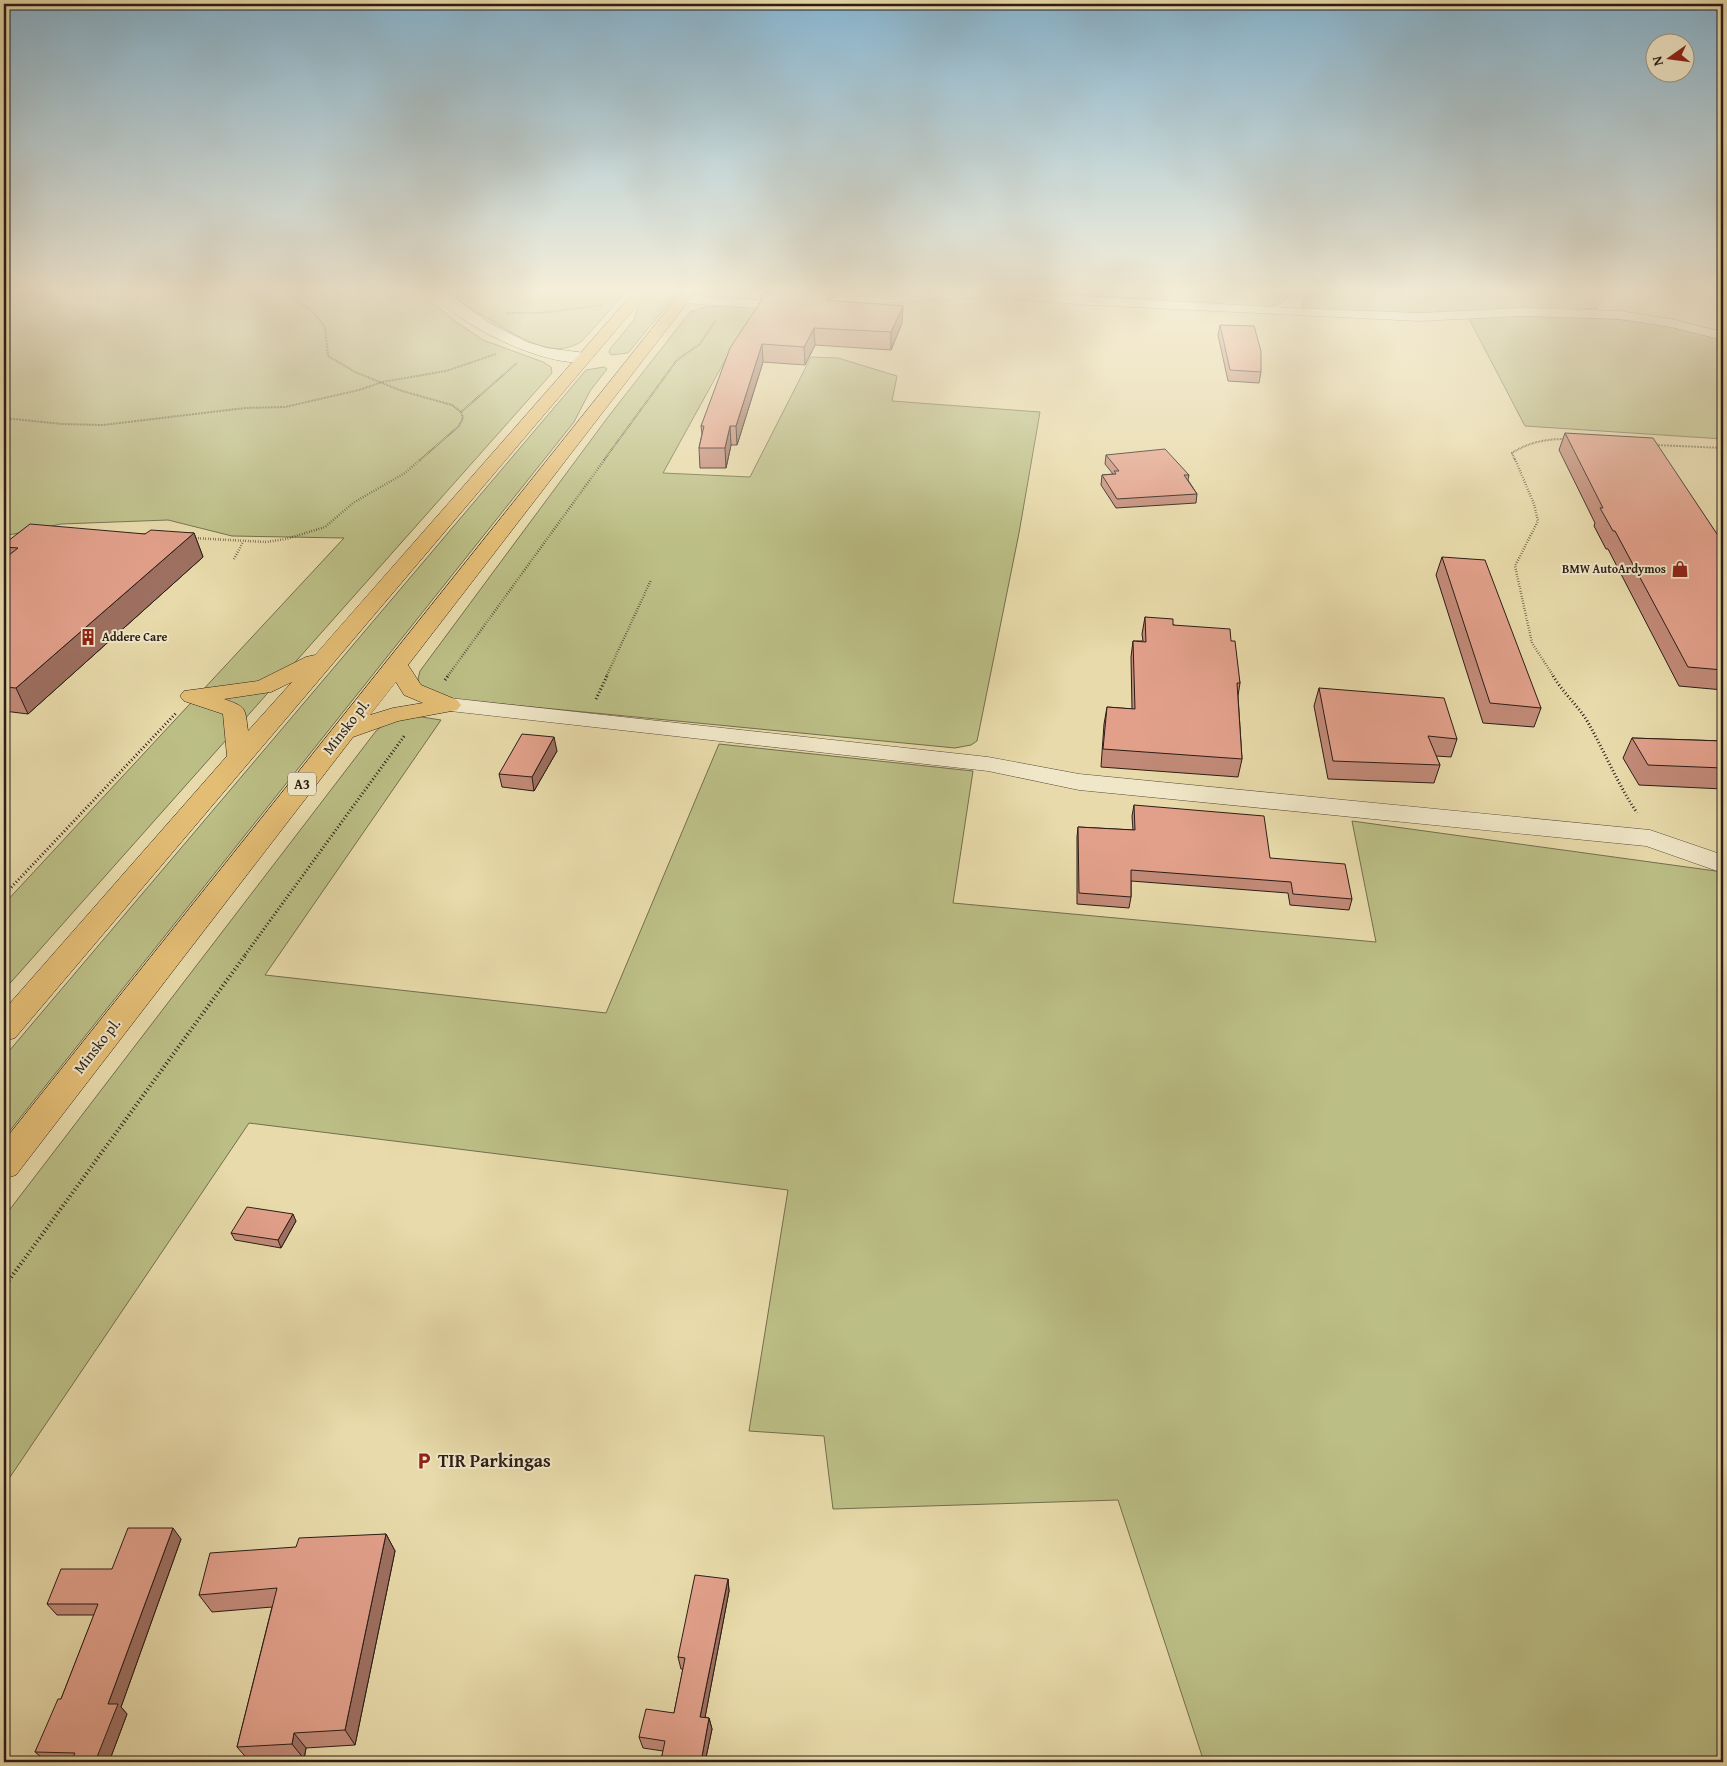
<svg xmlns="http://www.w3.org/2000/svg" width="1727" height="1766" font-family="'Gentium Book Plus',serif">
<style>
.green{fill:#bbbe85;stroke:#736e4e}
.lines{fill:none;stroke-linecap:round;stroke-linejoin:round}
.street-casing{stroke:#5a4c3b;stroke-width:1}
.secondary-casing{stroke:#2b1d16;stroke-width:1}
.highway-casing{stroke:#2b1d16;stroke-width:1}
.path-far3{stroke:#2b1d16;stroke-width:2;stroke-dasharray:0.5 1;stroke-linecap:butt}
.path-far2{stroke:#2b1d16;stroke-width:2.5;stroke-dasharray:0.5 2;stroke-linecap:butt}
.path-far1{stroke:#2b1d16;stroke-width:3;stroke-dasharray:1 2.5;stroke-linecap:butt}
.path{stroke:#2b1d16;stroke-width:4;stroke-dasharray:1 3;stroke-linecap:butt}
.street{fill:#f0e7c8;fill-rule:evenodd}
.secondary{fill:#f0e7c8;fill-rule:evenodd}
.highway{fill:#e4bd75;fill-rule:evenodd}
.wall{fill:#c28a78;stroke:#2b1d16}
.shaded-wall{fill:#9e7061;stroke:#2b1d16}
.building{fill:#e2a08b;stroke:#2b1d16}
.labels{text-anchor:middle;stroke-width:4;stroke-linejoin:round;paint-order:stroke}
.far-poi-label{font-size:12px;font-weight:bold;fill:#2b1d16;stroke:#f0e7c8;text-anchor:end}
.shield{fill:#f0e7c8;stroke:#665a4b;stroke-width:1}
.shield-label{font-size:14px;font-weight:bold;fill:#2b1d16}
.street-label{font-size:15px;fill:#2b1d16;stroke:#f0e7c8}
.near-poi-label{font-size:18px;font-weight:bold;fill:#2b1d16;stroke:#f0e7c8;text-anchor:start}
</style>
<rect width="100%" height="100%" fill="#e8daaa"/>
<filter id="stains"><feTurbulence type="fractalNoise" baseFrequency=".004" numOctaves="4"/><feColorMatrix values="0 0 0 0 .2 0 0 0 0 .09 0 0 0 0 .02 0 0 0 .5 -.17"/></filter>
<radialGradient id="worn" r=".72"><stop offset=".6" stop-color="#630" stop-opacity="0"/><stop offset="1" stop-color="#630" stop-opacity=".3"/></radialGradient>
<!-- green -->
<g class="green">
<polygon points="4,290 419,290 455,321 483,340 543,362 551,367 552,373 4,990 4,904 344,538 232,536 168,520 61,524 4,536"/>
<path d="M447,290H628L582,341C553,362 514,334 489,319C474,311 459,302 447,290Z"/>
<polygon points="653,290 680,290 628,353 611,355 609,352 610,349 634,320 638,307"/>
<path d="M1000,290H1290C1285,307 1275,305 1259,307Z"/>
<polygon points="1307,290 1591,290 1604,297 1596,309 1465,311 1421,313 1301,310"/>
<polygon points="720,306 757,308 729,353 663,473 750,477 811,357 838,358 897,376 892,401 1040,412 1019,533 977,741 971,745 955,748 440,698 420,686 418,679 420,671 608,417 690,312 704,307"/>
<path d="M1535,316C1598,317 1662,320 1723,338V439L1525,426L1468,317Z"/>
<polygon points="604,367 607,369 590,391 574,422 4,1138 4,1057 586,370"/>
<polygon points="409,715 441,720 265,975 606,1013 719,744 973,771 953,903 1376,942 1352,821 1723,872 1723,1762 1204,1762 1118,1500 833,1509 824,1436 749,1431 788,1190 249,1123 4,1486 4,1217 376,731 390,720"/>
</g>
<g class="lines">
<!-- street casing -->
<g class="street-casing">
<g id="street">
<polygon points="976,290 1291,308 1420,313 1520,308 1620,311 1671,319 1723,332 1723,340 1671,327 1620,319 1520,316 1420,321 1090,305 991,297 773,309 682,303 677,302 675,299 677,296 682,295 773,301"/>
<polygon points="449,698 988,757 1079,774 1650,830 1723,855 1723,873 1646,846 1079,790 988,771 441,710 437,705 441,700"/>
</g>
</g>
<!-- secondary casing -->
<g class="secondary-casing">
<path id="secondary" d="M429,290H444L488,322L527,342L547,348L585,353L590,355L593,358L590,361C550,371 453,323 429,290Z"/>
</g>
<!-- highway casing -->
<g class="highway-casing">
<g id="highway">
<path d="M636,290H650L15,1038L4,1041V1010L227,756L223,714L184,701L180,696L184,691L258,681L306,657L315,655ZM292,682L248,731C245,708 247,707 224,699L271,692Z"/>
<path d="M683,290H697L408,665L421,685L457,700L461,705L457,710L398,721L353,737L16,1175L4,1179V1141ZM396,682L404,695L423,703L393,708L370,715Z"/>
</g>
</g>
<!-- path-far3 -->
<g class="path-far3">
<polyline points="280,290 312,311 325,327 328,356 355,372 402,391 452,405 461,412 463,418 459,426 420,460"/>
<polyline points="506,313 542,313 602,305"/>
<polyline points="461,412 517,363"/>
<polyline points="4,418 62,424 103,425 245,408 285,407 359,390 382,382 446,371 496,354"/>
<polyline points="1655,445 1723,448"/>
<polyline points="604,460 677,360 700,344 716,320"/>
<path d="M1515,460L1512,453C1529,442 1546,439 1566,439"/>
</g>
<!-- path-far2 -->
<g class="path-far2">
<polyline points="1515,459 1534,504 1538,521 1515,566 1532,643 1554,677"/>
<polyline points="193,538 266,542 286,539 325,527 353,503 405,473 421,459"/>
<polyline points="234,559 243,542"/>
<polyline points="447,677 605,459"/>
<polyline points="606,677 651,580"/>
</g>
<!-- path-far1 -->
<g class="path-far1">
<path d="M1553,676C1562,691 1576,704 1586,719C1604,750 1617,783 1637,813"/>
<polyline points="445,680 448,676"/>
<polyline points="596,699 607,676"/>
<polyline points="4,895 177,712"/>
<polyline points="245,955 405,735"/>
</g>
<!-- path -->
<polyline class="path" points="4,1287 246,954"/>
<!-- street -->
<use href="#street" class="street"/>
<!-- secondary -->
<use href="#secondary" class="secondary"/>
<!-- highway -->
<use href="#highway" class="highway"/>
</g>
<!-- wall -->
<g class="wall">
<polygon points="838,291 838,296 832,296 832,301 902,323 891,350 815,345 805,365 763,362 737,445 731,445 726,468 700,468 699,448 702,434 701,426 761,301 763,293"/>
<polygon points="1220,325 1261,372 1259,383 1228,381 1218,335"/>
<polygon points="1565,433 1723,543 1723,690 1679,686 1608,549 1606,549 1594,526 1595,523 1559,450"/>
<polygon points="1106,455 1189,475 1188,480 1197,494 1196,503 1116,508 1101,485 1102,475 1113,474 1105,464"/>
<polygon points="194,533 203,557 28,714 4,711 4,559 5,558 4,556 4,544 145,534"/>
<polygon points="1442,557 1541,708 1534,727 1483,723 1436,575"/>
<polygon points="1145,617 1231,641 1240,683 1238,696 1242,759 1238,777 1101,767 1104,724 1107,707 1132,709 1131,657 1133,641 1143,641 1142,634"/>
<polygon points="1319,688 1457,739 1451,757 1436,756 1440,765 1434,783 1328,779 1314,706"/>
<polygon points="1632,738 1723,741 1723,789 1639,785 1623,758"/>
<polygon points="557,751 534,791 502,787 499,774"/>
<polygon points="1134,805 1270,858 1352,899 1349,910 1290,905 1288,893 1131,881 1131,897 1129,908 1077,904 1077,837 1078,827 1133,830 1132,816"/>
<polygon points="296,1221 281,1248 235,1240 231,1233"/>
<polygon points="386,1534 395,1551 355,1745 306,1748 304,1759 250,1762 237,1747 272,1607 212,1612 199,1595 296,1547"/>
<polygon points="181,1539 121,1707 127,1714 109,1762 46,1761 35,1752 61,1699 94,1615 57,1615 47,1604 112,1569"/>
<polygon points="728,1579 729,1591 705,1717 709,1718 712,1729 705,1762 662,1762 661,1760 663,1751 643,1748 639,1737 674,1713 683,1669 681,1669 678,1657"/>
</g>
<!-- shaded-wall -->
<g class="shaded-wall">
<polygon points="832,291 832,308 826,300"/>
<polygon points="903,306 902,323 891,350 891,332"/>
<polygon points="814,328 815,345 805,365 804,347"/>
<polygon points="762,344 763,362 737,445 736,426"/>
<polygon points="730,426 731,445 726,468 725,448"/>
<polygon points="194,533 203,557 28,714 16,688"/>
<polygon points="554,737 557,751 534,791 532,777"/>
<polygon points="293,1214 296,1221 281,1248 278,1240"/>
<polygon points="173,1528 181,1539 121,1707 127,1714 109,1762 102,1762 97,1757 108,1704"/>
<polygon points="386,1534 395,1551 355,1745 345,1730"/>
<polygon points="728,1579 729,1591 703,1728 700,1717"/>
<polygon points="709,1718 712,1729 705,1762 701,1762"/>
<polygon points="294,1733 306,1748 304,1759 292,1744"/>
</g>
<!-- building -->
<g class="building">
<polygon points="763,291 838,291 763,293"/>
<polygon points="832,291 826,300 903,306 891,332 814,328 804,347 762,344 736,426 730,426 725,448 699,448 704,426 701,426 730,348 761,301 761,293"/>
<polygon points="1220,325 1254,326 1261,351 1261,372 1230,370"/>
<polygon points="1565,433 1653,438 1723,543 1723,670 1688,667 1615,531 1613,531 1600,508 1603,508"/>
<polygon points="1165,449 1189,475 1184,475 1197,494 1117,499 1102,475 1116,474 1114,471 1119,471 1106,455"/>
<polygon points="30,524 145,534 151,530 194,533 16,688 4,687 4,559 18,548 4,547 4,544"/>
<polygon points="1442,557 1485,560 1541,708 1490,703"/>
<polygon points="1145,617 1173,619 1173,625 1230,629 1231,641 1235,641 1240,683 1237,683 1242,759 1103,749 1107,707 1135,709 1133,641 1146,642"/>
<polygon points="1319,688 1444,698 1457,739 1428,736 1440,765 1333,761"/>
<polygon points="522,734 554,737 532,777 499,774"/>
<polygon points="1632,738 1723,741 1723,768 1648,765"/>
<polygon points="1134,805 1264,816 1270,858 1345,864 1352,899 1293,894 1291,882 1131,870 1131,897 1079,893 1078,827 1135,830"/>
<polygon points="247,1207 293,1214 278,1240 231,1233"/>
<polygon points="128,1528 173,1528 108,1704 118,1704 97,1757 73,1757 75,1753 35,1752 58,1699 61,1699 98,1604 47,1604 61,1569 112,1569"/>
<polygon points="386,1534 345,1730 294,1733 292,1744 237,1747 277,1588 199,1595 210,1553 296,1547 299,1538"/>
<polygon points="695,1575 728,1579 700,1717 709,1718 701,1762 673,1762 673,1761 661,1760 665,1741 639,1737 646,1709 674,1713 685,1658 678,1657"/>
</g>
<!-- sky -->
<linearGradient id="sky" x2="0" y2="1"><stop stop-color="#88b6d1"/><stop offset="0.54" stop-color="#f5eed9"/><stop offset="1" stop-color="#f5eed9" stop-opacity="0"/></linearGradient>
<rect width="1727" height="537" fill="url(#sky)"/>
<!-- icons -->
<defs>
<g id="shop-bare" transform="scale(1.35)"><path d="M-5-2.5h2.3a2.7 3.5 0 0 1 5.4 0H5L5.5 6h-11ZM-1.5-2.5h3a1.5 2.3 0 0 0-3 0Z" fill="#8f2418" stroke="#f0e7c8" stroke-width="2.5" paint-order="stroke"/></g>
<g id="building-bare" transform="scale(1.35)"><path d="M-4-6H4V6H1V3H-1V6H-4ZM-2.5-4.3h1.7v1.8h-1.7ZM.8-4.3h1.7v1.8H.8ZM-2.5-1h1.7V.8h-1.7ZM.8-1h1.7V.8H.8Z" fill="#8f2418" stroke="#f0e7c8" stroke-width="2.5" paint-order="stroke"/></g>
<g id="parking-bare" transform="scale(1.35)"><path d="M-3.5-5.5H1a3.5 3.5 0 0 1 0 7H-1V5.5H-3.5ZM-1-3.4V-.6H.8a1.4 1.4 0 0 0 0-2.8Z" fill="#8f2418" stroke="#f0e7c8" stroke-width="2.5" paint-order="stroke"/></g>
</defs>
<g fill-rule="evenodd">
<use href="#shop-bare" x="1680" y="569"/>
<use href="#building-bare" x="88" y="637"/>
<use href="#parking-bare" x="424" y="1461"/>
</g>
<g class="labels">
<!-- far-poi labels -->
<g class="far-poi-label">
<text x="1666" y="573">BMW AutoArdymos</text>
<text x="102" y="641" text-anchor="start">Addere Care</text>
</g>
<!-- shield labels -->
<rect class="shield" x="288" y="772.5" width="28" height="23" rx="4"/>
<g class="shield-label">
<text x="302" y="789">A3</text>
</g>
<!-- street labels -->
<g class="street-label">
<text transform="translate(346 727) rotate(-52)" y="5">Minsko pl.</text>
<text transform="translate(97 1046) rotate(-52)" y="5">Minsko pl.</text>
</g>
<!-- near-poi labels -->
<g class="near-poi-label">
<text x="438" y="1467">TIR Parkingas</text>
</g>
</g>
<!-- margin -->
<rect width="1727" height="1766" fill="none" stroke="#e8daaa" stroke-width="20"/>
<rect x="5" y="5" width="1717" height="1756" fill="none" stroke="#2b1d16" stroke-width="2.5"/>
<rect x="10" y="10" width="1707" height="1746" fill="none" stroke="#2b1d16"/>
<!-- north arrow -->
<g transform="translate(1670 58) rotate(256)"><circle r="24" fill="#f0e7c8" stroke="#a19681"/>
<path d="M0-4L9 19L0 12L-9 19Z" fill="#8f2418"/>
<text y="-8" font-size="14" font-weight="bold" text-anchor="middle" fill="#2b1d16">N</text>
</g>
<rect width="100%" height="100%" filter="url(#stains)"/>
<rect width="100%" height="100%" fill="url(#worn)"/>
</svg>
